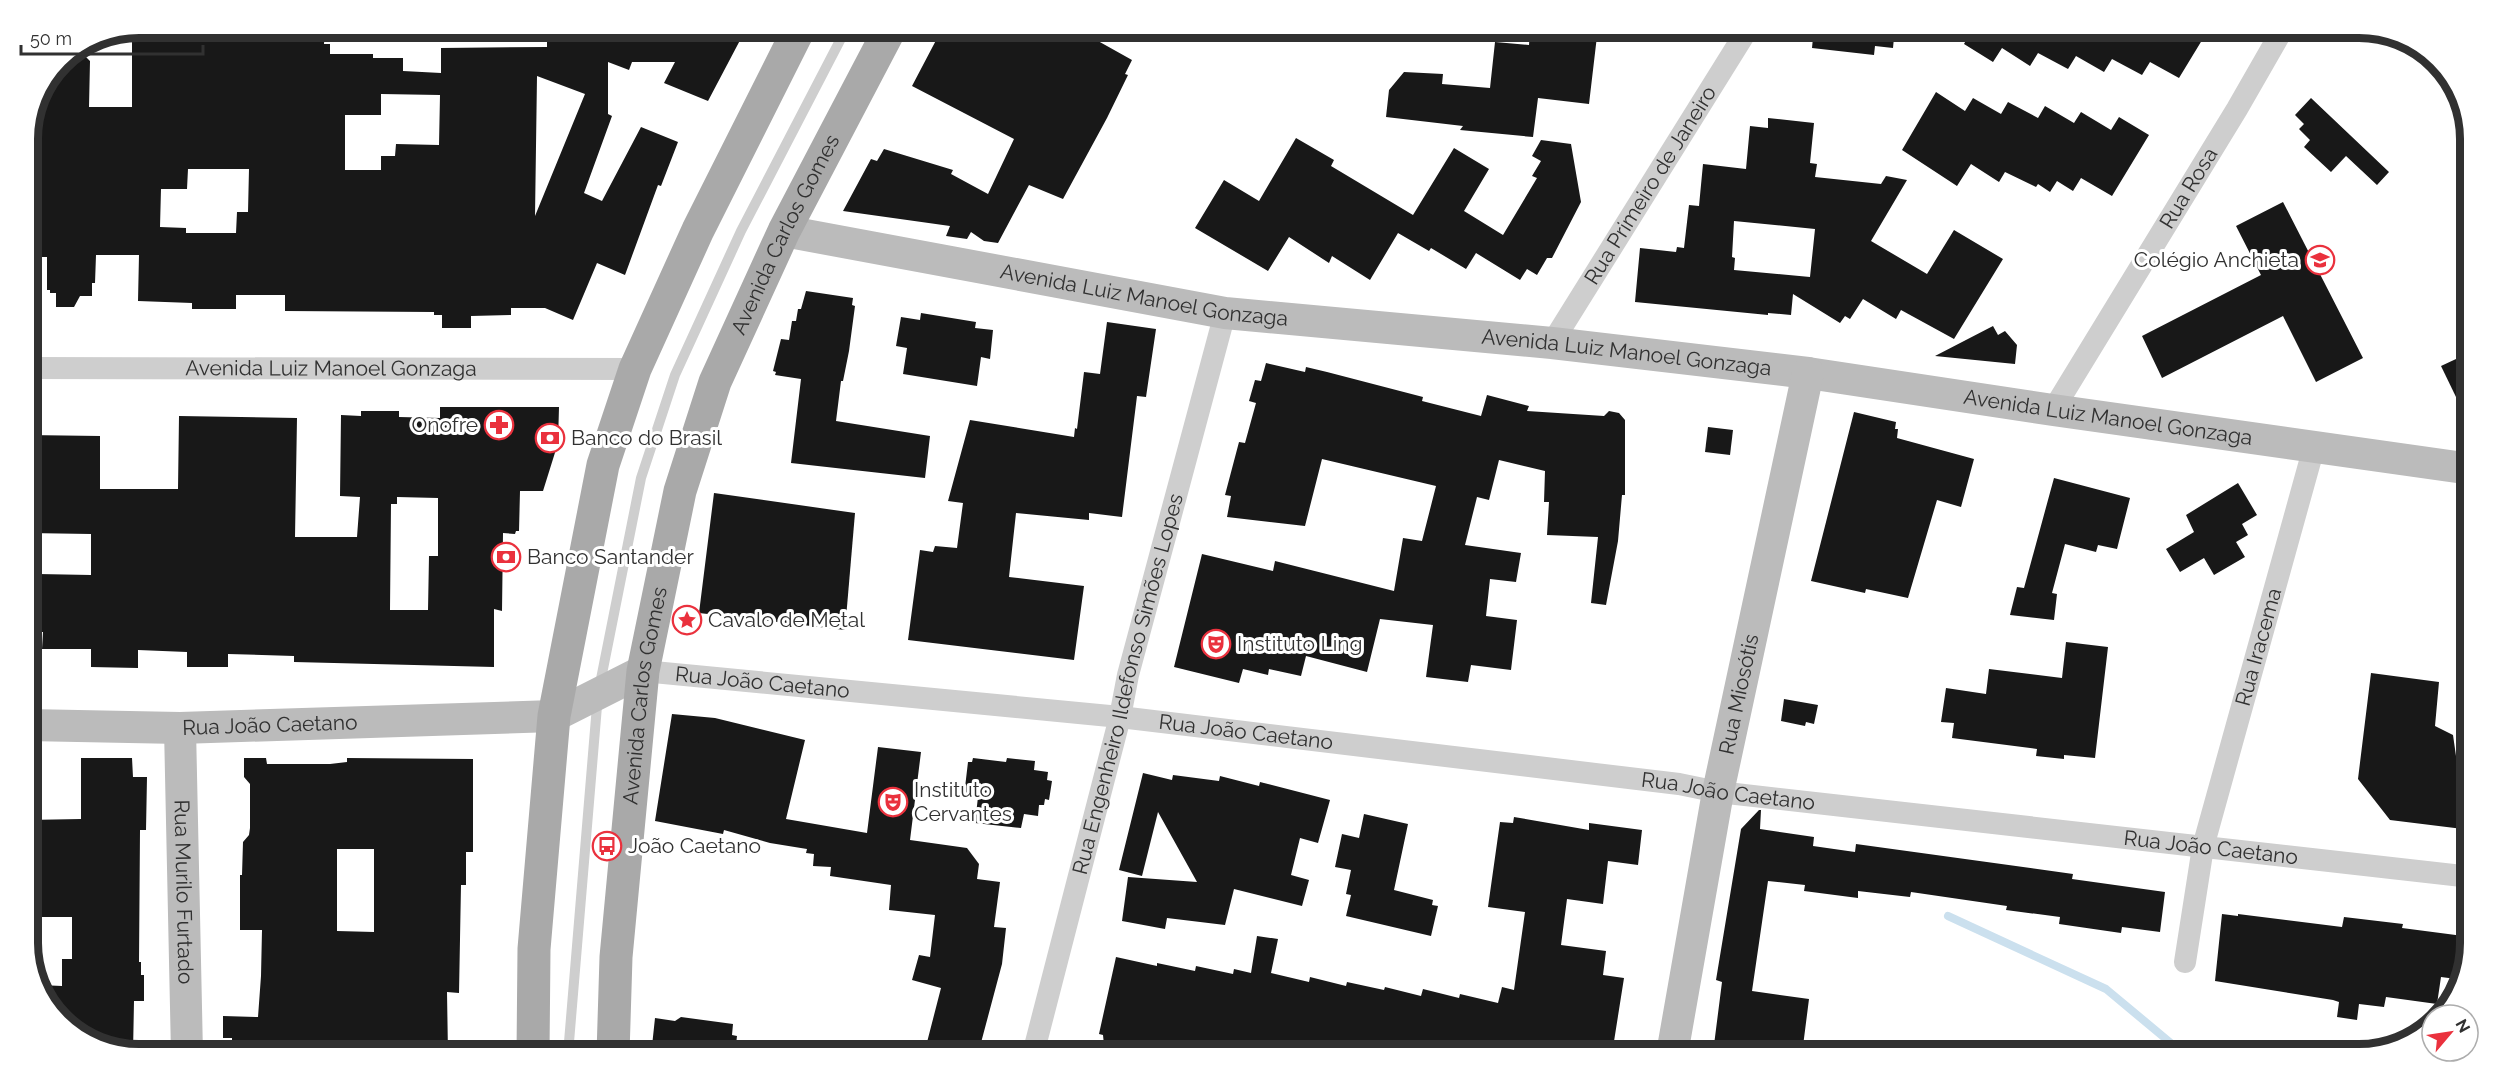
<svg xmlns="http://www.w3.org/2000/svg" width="2498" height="1081" font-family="Raleway,sans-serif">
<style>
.green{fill:#e7eedf}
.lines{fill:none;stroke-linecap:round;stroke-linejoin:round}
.stream{stroke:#cbe0ee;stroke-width:8}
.building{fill:#181818;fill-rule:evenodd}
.lane{stroke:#cecece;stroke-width:10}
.street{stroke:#cecece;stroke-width:22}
.secondary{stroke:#bbb;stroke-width:32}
.primary{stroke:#a9a9a9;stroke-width:33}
.labels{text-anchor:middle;stroke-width:6;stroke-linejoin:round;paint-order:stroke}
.street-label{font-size:21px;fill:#313131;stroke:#fff}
.poi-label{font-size:21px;fill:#313131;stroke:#fff;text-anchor:start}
.rim{fill:none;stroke:#313131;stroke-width:8}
</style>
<rect width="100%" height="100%" fill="#fff"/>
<!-- green -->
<polygon class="green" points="2174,1047 2217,1054 2173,1054"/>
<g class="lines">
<!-- stream -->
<polyline class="stream" points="1948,916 2106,989 2184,1054"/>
</g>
<!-- building -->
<g class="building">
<path d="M138,27L325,29L324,44H330V54H373V58H403V71L441,73V48L547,47V27H747L708,101L664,83L675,62H632L629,70L608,62V114L612,116L584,193L602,201L641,127L678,142L661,186L658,185L625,275L597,263L573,320L545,308H511V315L471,316V328H442V315H434V312L285,311V295H236V309H192V303L138,301L139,255H96L95,283H92V296H80L74,307H56V293H50V290H47V257H27V131L60,59L72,51H80L90,61L89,107H132V28ZM537,76L585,94L535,216ZM381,94L440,95L439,145L396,144L395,156H381V170H345V115H381ZM188,169H249L248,212H237L236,233H186V228L160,227L161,189H187Z"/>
<polygon points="943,27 1073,27 1132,60 1125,74 1128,75 1107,118 1063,199 1029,185 998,243 984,241 971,232 967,239 946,236 950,226 843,211 871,159 877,161 884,149 953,170 951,174 988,194 1014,139 912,86"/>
<polygon points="1814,27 1895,27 1893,48 1875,46 1874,55 1812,48"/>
<polygon points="1973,27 2210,27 2179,78 2150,62 2142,75 2112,59 2104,72 2076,56 2068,69 2038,53 2030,66 2002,48 1993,62 1964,44"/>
<polygon points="1530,28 1597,36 1589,104 1538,98 1533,137 1460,130 1463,126 1386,117 1389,90 1404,72 1443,74 1442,84 1490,88 1495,42 1529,45"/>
<polygon points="1936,92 1965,111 1973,98 2001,114 2008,102 2038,118 2045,106 2074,123 2081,112 2111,130 2119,117 2149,135 2112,196 2081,178 2073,191 2057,181 2050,192 2038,184 2036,187 2005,172 1999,182 1971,164 1957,186 1902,150"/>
<polygon points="2311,98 2389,172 2377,185 2346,156 2331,172 2304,147 2310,140 2299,129 2304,124 2295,115"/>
<path d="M1768,118L1814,123L1810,163L1817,164L1815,177L1881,184L1886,176L1907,180L1871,241L1927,274L1954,230L2003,259L1954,339L1901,310L1896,319L1863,299L1850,319L1845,316L1840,323L1793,294L1791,315L1768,313V315L1635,302L1640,248L1676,252L1677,247L1684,248L1689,205L1699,206L1703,164L1746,169L1750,126L1768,128ZM1734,221L1815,229L1810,277L1734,270L1735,258L1732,257Z"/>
<polygon points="1296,138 1334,160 1331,166 1413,215 1454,148 1489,169 1464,211 1503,235 1537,178 1532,176 1541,161 1532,156 1541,140 1571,144 1581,202 1552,258 1547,258 1537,275 1527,269 1520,280 1476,253 1466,269 1431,248 1429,251 1398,233 1370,280 1332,256 1329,263 1289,237 1268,271 1195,228 1224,180 1259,201"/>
<polygon points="2283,202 2363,358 2316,382 2283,316 2162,378 2142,336 2261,275 2236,226"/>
<polygon points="806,291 853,298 852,305 855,306 849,351 843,381 841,381 836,421 930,436 925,478 791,463 801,379 775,375 776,372 773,371 781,339 789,340 792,321 796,321 798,309 801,309"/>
<polygon points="921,313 976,322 975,328 993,330 990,359 981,357 977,386 903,374 907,348 896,346 901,317 920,320"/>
<polygon points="1107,322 1156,329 1146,397 1137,396 1122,517 1089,513 1089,520 1016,513 1009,577 1084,586 1074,660 908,640 920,550 933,552 935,546 957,548 963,503 948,501 970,420 1074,437 1075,428 1077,429 1084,372 1100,374"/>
<polygon points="1993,326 1998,335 2005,331 2017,345 2015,364 1935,356"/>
<polygon points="2471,352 2471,428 2441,366"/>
<polygon points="1266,363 1305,372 1306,367 1327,372 1423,397 1422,401 1481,416 1487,395 1529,406 1527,411 1604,416 1609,411 1619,413 1625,420 1625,495 1622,495 1618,541 1606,605 1591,603 1598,537 1547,535 1549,502 1544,502 1545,471 1499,460 1489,500 1477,497 1465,545 1521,553 1516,582 1490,579 1486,616 1517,620 1511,670 1471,665 1468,682 1426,677 1433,625 1380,619 1367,672 1306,656 1301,676 1269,669 1268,675 1243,669 1239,683 1174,667 1202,554 1273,571 1275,561 1394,591 1403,538 1422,541 1436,486 1322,459 1305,526 1227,517 1231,496 1225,495 1239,442 1245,443 1256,403 1249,401 1255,380 1261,381"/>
<path d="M440,407H559L558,443L543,491H520L519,531H516L515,534L503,533L502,611L494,609V667L294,662V656L228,654V667H187V652L138,650V668L91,667V649H42L43,632H27V577H39L38,574L91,575V534L27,533V435L100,436V489H178L179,416L297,418L295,537H357L360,497L340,496L341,415L361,416V411H399V417L440,418ZM397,497L438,498V556H429L428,610H390L391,504H397Z"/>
<polygon points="1854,412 1896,422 1895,429 1898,429 1897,438 1974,459 1961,507 1937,500 1908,598 1866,589 1865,593 1811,581"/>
<polygon points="1708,427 1733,430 1730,455 1705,452"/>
<polygon points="2054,478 2130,498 2117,549 2098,545 2096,552 2065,544 2052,593 2057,594 2054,620 2010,615 2017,587 2024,588"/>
<polygon points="2238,483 2257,515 2242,524 2248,535 2236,542 2245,557 2214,575 2204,558 2180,572 2166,549 2194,532 2186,515"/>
<polygon points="714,493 855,513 845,630 699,613"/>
<polygon points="2066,642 2108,647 2095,758 2064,755 2064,759 2036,756 2037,749 1952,738 1954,723 1941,722 1946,688 1986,694 1989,669 2062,678"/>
<polygon points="2371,673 2439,682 2435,726 2453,735 2456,756 2471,758 2471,830 2390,820 2358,779"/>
<polygon points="1784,699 1818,705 1814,724 1806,722 1805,726 1781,721"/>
<polygon points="672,714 715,718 805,740 786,819 867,833 878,747 921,752 910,840 967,848 979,864 977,879 1000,882 994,927 1006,928 1002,964 978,1054 924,1054 941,988 912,980 919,955 930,957 935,915 889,910 891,885 830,876 831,867 813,866 814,854 806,853 807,849 770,843 724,830 723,834 655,821"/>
<polygon points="81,758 132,758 133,777 147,777 146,830 140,830 139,962 141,962 141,975 144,975 144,1001 134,1001 133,1053 96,1046 50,1010 40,985 62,986 62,959 72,959 72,917 36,917 36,887 27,887 27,820 81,819"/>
<path d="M244,758H266L267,764H330L347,762V758L473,759V852H466V885H461L459,993L447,992L448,1054H232V1038H223V1016L258,1017L261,976L262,930H240V875H242L243,842L249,835L250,828V784L244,777ZM337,849H374V932L337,931Z"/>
<polygon points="973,758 1006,762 1007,758 1035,761 1034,770 1048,772 1047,780 1052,781 1049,800 1045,799 1044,805 1039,805 1038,816 1024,814 1021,828 975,823 978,797 964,796 968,762 972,762"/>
<polygon points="1143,773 1172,780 1173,775 1219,781 1220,776 1259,786 1260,782 1330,800 1318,843 1300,838 1291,875 1309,880 1302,906 1234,889 1225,925 1167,918 1165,929 1122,921 1128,877 1197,882 1158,812 1142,876 1119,870"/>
<polygon points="1759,810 1761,810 1760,829 1814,837 1813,846 1855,852 1856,844 2073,874 2072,879 2165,892 2160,932 2122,927 2121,933 2059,924 2060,917 2006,910 2007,906 1911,892 1910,897 1858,891 1858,898 1804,891 1805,885 1768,881 1752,991 1809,999 1802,1054 1722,1054 1723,1046 1714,1045 1722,982 1716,980 1741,829"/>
<polygon points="1364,814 1408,824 1394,890 1433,900 1432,905 1438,906 1431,936 1346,916 1351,895 1346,894 1351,870 1335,867 1342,834 1359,838"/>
<polygon points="1514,817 1589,830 1589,823 1642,830 1638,865 1608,861 1603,904 1567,899 1561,945 1606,951 1603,975 1624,978 1612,1054 1594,1054 1527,1042 1525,1054 1110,1054 1111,1048 1104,1045 1103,1035 1099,1034 1116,957 1157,966 1157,963 1195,971 1196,966 1233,974 1234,969 1251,973 1257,936 1278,939 1271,973 1309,982 1310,977 1346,986 1347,982 1384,990 1385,987 1421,996 1423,989 1459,998 1460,994 1498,1003 1502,987 1514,990 1525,912 1488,907 1500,822 1513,823"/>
<polygon points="2222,914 2238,916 2238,914 2342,927 2344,917 2403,924 2402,928 2471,937 2471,943 2464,980 2441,977 2437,1004 2386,997 2384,1007 2359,1004 2357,1020 2337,1017 2339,1002 2333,1000 2215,981"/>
<polygon points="681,1017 733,1024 732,1035 737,1036 735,1054 677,1054 672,1049 652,1046 655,1018 675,1021"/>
</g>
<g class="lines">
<!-- lane -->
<g class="lane">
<polyline points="1128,27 1131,28"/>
<polyline points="568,1054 598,694 641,478 675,375 741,231 847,27"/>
</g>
<!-- street -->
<g class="street">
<path id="s1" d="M1552,343L1749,27"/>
<path id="s2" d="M27,368L635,369"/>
<path id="s3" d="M2053,410L2237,109L2284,27"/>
<path id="s4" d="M643,671L1120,717L1679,784L1718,792L2471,877"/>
<path id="s5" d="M2185,962L2203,847L2314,447"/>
<path id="s6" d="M1033,1054L1120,717L1128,675L1225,313"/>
</g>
<!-- secondary -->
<g class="secondary">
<path id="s7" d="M784,231L1225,313L1552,343L1808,373L2053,410L2471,469"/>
<path id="s8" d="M27,725L180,728L554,716L643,671"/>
<path id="s9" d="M180,728L187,1054"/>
<path id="s10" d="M1672,1054L1718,792L1808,373"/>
</g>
<!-- primary -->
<g class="primary">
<polyline points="533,1054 534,949 554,716 603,465 635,369 698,230 800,27"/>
<path id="s11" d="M613,1054L616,957L643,671L680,491L715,382L784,231L891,27"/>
</g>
</g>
<!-- icons -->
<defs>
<g id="school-ring" transform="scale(1.5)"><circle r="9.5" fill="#fff" stroke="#ea313d" stroke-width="1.5"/><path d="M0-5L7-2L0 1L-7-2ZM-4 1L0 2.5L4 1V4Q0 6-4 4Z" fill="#ea313d"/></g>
<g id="pharmacy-ring" transform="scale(1.5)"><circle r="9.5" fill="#fff" stroke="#ea313d" stroke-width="1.5"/><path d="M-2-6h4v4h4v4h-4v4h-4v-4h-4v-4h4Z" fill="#ea313d"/></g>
<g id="bank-ring" transform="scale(1.5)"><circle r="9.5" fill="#fff" stroke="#ea313d" stroke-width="1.5"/><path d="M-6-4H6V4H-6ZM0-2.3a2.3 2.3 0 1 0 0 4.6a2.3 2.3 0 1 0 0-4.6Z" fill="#ea313d"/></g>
<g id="sight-ring" transform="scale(1.5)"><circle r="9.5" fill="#fff" stroke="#ea313d" stroke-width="1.5"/><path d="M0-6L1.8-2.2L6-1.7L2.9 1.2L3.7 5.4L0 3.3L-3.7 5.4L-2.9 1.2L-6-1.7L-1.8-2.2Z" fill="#ea313d"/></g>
<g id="theatre-ring" transform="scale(1.5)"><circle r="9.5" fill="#fff" stroke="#ea313d" stroke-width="1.5"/><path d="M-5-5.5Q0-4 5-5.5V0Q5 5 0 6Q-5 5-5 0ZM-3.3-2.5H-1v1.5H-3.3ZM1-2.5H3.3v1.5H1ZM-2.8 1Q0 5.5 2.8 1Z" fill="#ea313d"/></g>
<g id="bus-ring" transform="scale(1.5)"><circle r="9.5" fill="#fff" stroke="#ea313d" stroke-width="1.5"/><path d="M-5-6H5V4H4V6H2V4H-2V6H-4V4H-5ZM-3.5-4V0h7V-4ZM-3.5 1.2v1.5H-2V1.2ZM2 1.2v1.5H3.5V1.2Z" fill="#ea313d"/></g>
</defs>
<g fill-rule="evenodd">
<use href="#school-ring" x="2320" y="260"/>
<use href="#pharmacy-ring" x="499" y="425"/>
<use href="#bank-ring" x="550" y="438"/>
<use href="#bank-ring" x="506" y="557"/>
<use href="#sight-ring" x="687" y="620"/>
<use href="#theatre-ring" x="1216" y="644"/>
<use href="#theatre-ring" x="893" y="802"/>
<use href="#bus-ring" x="607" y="846"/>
</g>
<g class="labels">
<!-- street labels -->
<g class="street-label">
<text dy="7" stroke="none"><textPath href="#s1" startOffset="186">Rua Primeiro de Janeiro</textPath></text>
<text dy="7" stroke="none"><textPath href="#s3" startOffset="260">Rua Rosa</textPath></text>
<text dy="7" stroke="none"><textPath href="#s11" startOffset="846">Avenida Carlos Gomes</textPath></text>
<text dy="7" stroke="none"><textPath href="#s7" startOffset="366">Avenida Luiz Manoel Gonzaga</textPath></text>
<text dy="7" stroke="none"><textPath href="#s7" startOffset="852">Avenida Luiz Manoel Gonzaga</textPath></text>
<text dy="7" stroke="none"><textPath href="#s2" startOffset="304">Avenida Luiz Manoel Gonzaga</textPath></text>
<text dy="7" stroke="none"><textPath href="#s7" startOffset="1338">Avenida Luiz Manoel Gonzaga</textPath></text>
<text dy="7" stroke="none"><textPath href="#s5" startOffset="324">Rua Iracema</textPath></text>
<text dy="7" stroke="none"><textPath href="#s4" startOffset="120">Rua João Caetano</textPath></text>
<text dy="7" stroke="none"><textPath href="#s6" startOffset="382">Rua Engenheiro Ildefonso Simões Lopes</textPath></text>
<text dy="7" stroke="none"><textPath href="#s10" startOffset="366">Rua Miosótis</textPath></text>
<text dy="7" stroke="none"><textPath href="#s11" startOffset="360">Avenida Carlos Gomes</textPath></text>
<text dy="7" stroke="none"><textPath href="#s8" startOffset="243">Rua João Caetano</textPath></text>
<text dy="7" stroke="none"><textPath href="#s4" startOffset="606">Rua João Caetano</textPath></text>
<text dy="7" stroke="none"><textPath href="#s4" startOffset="1092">Rua João Caetano</textPath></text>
<text dy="7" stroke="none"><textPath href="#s4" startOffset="1578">Rua João Caetano</textPath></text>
<text dy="7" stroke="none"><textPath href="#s9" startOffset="164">Rua Murilo Furtado</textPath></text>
</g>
<!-- poi labels -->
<g class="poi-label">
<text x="2299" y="267" text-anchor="end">Colégio Anchieta</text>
<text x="478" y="432" text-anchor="end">Onofre</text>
<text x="571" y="445">Banco do Brasil</text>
<text x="527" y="564">Banco Santander</text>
<text x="708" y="627">Cavalo de Metal</text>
<text x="1237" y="651">Instituto Ling</text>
<text x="914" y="797">Instituto<tspan x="914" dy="24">Cervantes</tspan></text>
<text x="628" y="853">João Caetano</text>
</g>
</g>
<!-- crop -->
<path d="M0 0H2498V1081H0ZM139 38H2359A101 101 0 0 1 2460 139V943A101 101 0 0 1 2359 1044H139A101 101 0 0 1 38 943V139A101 101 0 0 1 139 38Z" fill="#fff" fill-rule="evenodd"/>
<path class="rim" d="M139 38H2359A101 101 0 0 1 2460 139V943A101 101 0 0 1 2359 1044H139A101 101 0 0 1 38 943V139A101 101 0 0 1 139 38Z"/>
<!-- north arrow -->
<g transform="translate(2450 1033) rotate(61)"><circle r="28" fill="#ffffff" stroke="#adadad" stroke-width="1.5"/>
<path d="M0-4.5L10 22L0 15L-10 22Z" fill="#ea313d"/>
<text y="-9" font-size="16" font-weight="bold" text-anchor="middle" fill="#313131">N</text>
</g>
<!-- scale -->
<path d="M21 45v9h182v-9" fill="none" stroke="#313131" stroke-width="3"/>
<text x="30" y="45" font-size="18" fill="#313131" stroke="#ffffff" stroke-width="4.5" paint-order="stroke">50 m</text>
</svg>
